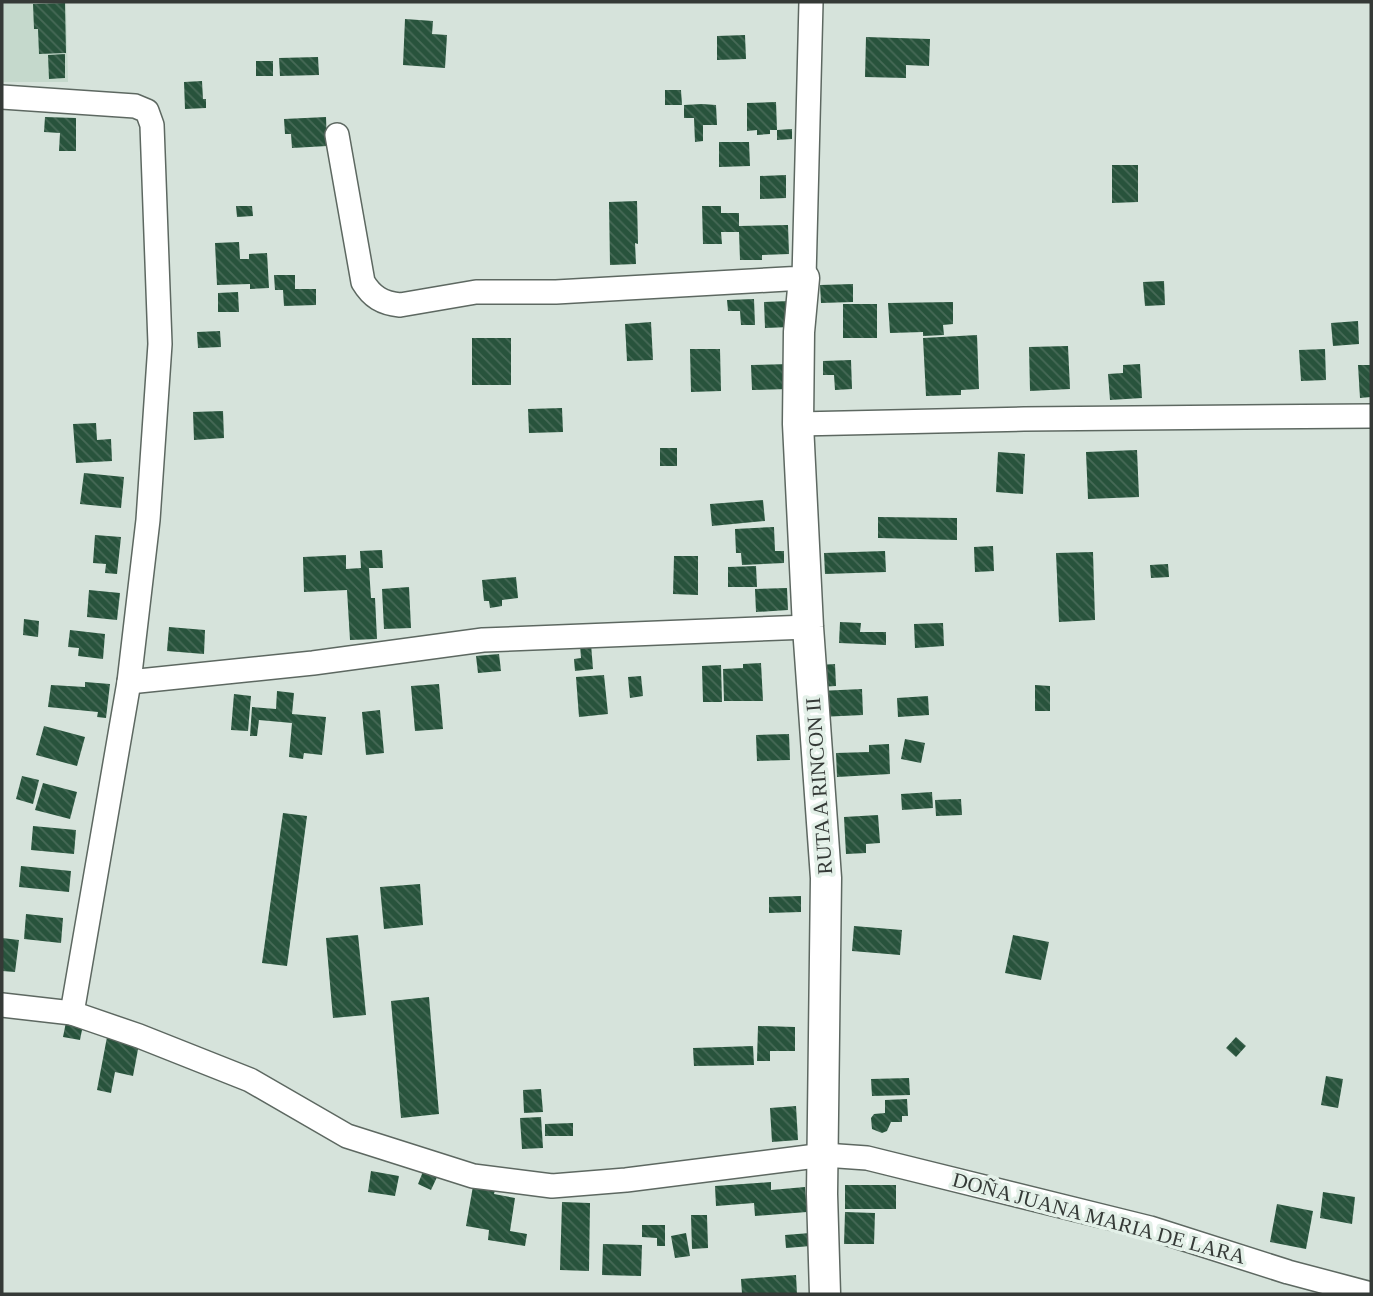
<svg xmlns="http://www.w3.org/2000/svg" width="1373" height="1296" font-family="'Times New Roman',serif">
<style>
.built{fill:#c5d9cc}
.building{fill:url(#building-back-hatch)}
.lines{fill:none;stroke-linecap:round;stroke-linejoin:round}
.minor-casing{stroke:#5d6861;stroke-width:26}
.tertiary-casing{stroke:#5d6861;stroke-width:33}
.minor{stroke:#fff;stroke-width:23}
.tertiary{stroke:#fff;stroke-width:30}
.labels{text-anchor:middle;stroke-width:7;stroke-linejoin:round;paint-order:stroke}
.street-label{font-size:21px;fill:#353a37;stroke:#e3f0e8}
</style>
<defs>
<pattern id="building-back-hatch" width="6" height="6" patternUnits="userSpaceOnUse" patternTransform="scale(1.75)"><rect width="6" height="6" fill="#28533c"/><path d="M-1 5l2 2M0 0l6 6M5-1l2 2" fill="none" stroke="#476a57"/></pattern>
</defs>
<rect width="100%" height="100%" fill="#d6e3db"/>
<!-- built -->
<polygon class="built" points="2,2 66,2 68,82 2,82"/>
<!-- building -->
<g class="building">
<polygon points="65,3 66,53 39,54 38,29 34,29 33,4"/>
<polygon points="405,19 433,21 432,34 447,35 445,68 403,65"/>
<polygon points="745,35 746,59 717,60 717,36"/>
<polygon points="866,37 930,39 929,66 906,65 906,78 865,77"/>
<polygon points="65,54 65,78 49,79 48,55"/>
<polygon points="318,57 319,75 280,76 279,58"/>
<rect x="256" y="61" width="17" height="15"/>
<polygon points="202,81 203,99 206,99 206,108 185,109 184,82"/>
<polygon points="665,90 681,90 682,105 665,105"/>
<polygon points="776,102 777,130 770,130 770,134 757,135 757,130 747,131 747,103"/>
<polygon points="702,104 716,105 717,125 703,125 703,141 695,142 694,118 684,118 684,105"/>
<polygon points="45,117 76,118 76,151 59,151 60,133 44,132"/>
<polygon points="326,117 327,146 292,148 291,134 285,134 284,119"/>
<polygon points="792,129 792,139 777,140 777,130"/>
<polygon points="719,142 749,142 750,166 719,167"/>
<polygon points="1112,165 1138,165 1138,202 1112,203"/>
<polygon points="786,175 786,198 760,199 760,176"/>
<polygon points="637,201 638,244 635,243 636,264 610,265 609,202"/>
<polygon points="236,206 252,206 253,216 237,217"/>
<polygon points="702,206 721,206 721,213 739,213 739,226 788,225 789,254 762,255 762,260 740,260 739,232 721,232 722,244 703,244"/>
<polygon points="239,242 240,259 249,259 249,254 267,253 269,288 250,289 250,284 217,285 215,243"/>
<polygon points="274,275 295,275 295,289 316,289 316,305 284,306 283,290 275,290"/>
<polygon points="1164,281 1165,305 1145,306 1143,282"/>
<polygon points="853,284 853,302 821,303 820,285"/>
<polygon points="238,292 239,312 218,312 218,293"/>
<polygon points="754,299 755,325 741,325 740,311 728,311 727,300"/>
<polygon points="789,301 790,327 765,328 764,302"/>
<polygon points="953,302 953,324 943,325 944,335 923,336 923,332 890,333 888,303"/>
<rect x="843" y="304" width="34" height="34"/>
<polygon points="1358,321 1359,344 1333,346 1331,323"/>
<polygon points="651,322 653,360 627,361 625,324"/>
<polygon points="220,331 221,347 198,348 197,332"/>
<polygon points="977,335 979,389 961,390 961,395 926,396 923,338"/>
<rect x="472" y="338" width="39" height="47"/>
<polygon points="1068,346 1070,389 1030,391 1029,347"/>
<polygon points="690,349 720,349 721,391 691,392"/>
<polygon points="1325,349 1326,380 1301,381 1299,350"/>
<polygon points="851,360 852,389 835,390 834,375 823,375 823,361"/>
<polygon points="790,364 790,389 752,390 751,365"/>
<polygon points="1140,364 1142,398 1110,400 1108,374 1123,373 1123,365"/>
<polygon points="1358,365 1371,365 1371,397 1360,398"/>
<polygon points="562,408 563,432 529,433 528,409"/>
<polygon points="223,411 224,438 194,440 193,412"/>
<polygon points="96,423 97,440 111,439 112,461 76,463 73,424"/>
<rect x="660" y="448" width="17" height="18"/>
<polygon points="1137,450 1139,497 1088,499 1086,452"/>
<polygon points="998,452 1025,454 1023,494 996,492"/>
<polygon points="84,473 124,477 121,508 80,504"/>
<polygon points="763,500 765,521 712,526 710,504"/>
<polygon points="878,517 957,518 957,540 878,538"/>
<polygon points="774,527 775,551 784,551 784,563 742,565 741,553 736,553 735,529"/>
<polygon points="95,535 121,537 117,574 105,573 106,564 93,563"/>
<polygon points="993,546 994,571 975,572 974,547"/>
<polygon points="382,550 383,568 369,568 371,598 375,598 377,639 350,640 347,590 304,592 303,557 346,555 346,569 361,568 360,551"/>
<polygon points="885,551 886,572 825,574 824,553"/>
<polygon points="1093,552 1095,620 1059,622 1056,553"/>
<polygon points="674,556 698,556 698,595 673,594"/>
<polygon points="1168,564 1169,577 1151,578 1150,565"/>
<polygon points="756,566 757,587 728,587 728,567"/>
<polygon points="516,577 518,598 502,600 502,606 490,608 489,601 484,601 482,580"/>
<polygon points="409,587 411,628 384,629 382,589"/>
<polygon points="787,588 788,610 756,612 755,589"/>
<polygon points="89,590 120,593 117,620 87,617"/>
<polygon points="24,619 39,621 38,637 23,635"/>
<polygon points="840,622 861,623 860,632 886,632 886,645 839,643"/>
<polygon points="943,623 944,646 915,648 914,624"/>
<polygon points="169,627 205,630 204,654 167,651"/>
<polygon points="70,630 105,634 103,659 78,656 79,648 68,647"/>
<polygon points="591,644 593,669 575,671 574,659 581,658 580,645"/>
<polygon points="499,654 501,671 478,673 476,656"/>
<polygon points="761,663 763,701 724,701 723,669 743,668 743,664"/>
<polygon points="835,664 836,686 819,687 819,665"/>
<polygon points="721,665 722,702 703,702 702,666"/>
<polygon points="604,675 608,714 579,717 576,677"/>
<polygon points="641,676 643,696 630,698 628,677"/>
<polygon points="85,682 110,684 106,718 97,717 98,712 48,707 51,685 85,687"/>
<polygon points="439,684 443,729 415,731 411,686"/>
<polygon points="1035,685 1050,686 1050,711 1035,711"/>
<polygon points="862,689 863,715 820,717 819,691"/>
<polygon points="277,691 294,693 292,714 326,717 322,755 304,753 303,759 289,757 292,723 259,720 257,736 250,736 252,707 276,709"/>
<polygon points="234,694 251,696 248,731 231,730"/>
<polygon points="928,696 929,715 898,717 897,698"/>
<polygon points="380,710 384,753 366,755 362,712"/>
<polygon points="44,726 85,737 77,766 36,755"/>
<polygon points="789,734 790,760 757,761 756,735"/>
<polygon points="905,739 925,743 921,763 901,759"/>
<polygon points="889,744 890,774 837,777 836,753 869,752 869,745"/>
<polygon points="22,776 39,780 33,804 16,799"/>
<polygon points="43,783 77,792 70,819 35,810"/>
<polygon points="932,792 933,808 902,810 901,794"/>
<polygon points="961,799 962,815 936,816 935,800"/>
<polygon points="283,813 307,816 287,966 262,963"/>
<polygon points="878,815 880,843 866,844 866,853 846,854 844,817"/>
<polygon points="33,826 76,830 74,854 31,850"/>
<polygon points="21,866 71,871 69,892 19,887"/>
<polygon points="420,884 423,925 384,929 380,887"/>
<polygon points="801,896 801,912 769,913 769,897"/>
<polygon points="26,914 63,918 61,943 24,939"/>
<polygon points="854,926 902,930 900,955 852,951"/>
<polygon points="358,935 366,1015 333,1018 326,938"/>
<polygon points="1013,935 1049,942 1041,980 1005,973"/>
<polygon points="2,938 19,940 15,972 2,971"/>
<polygon points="429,997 439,1114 401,1118 391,1001"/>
<polygon points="66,1022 83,1025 80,1040 63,1037"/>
<polygon points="758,1026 795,1027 795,1051 770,1051 770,1061 757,1061"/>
<polygon points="107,1037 139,1044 133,1076 115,1072 111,1093 97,1090"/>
<polygon points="1236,1037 1246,1046 1236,1057 1226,1048"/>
<polygon points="753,1046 754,1065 694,1066 693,1048"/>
<polygon points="1326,1076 1343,1079 1338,1108 1321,1105"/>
<polygon points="909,1078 910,1095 872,1096 871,1079"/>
<polygon points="541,1089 543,1112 524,1113 523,1090"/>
<polygon points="907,1099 908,1116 902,1116 902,1122 891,1122 887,1131 882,1133 872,1129 871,1118 874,1114 885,1113 885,1100"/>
<polygon points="796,1106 798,1140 772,1142 770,1108"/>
<polygon points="541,1117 543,1148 522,1149 520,1118"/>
<polygon points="573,1123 573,1136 545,1136 545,1124"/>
<polygon points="424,1169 438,1175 431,1190 418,1184"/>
<polygon points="371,1171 399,1176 395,1196 368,1192"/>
<polygon points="771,1182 771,1190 805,1187 807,1212 755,1216 754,1203 716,1206 715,1186"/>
<rect x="845" y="1185" width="51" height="24"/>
<polygon points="473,1186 495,1190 494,1194 515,1198 510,1231 527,1234 525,1246 488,1240 489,1230 466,1226"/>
<polygon points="1323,1192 1355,1197 1352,1224 1320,1218"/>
<polygon points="562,1202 590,1203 589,1271 560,1270"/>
<polygon points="1277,1204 1313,1211 1306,1249 1270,1242"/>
<polygon points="845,1212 875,1213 874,1244 844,1244"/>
<polygon points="691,1215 707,1215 708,1248 692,1249"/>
<polygon points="642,1225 665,1225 665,1246 657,1246 657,1238 642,1237"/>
<polygon points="686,1233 690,1256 675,1258 671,1236"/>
<polygon points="810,1233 811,1246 786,1248 785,1235"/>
<polygon points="603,1244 642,1245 641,1276 602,1275"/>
<polygon points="796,1275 797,1294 742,1294 741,1279"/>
</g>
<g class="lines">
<!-- minor casing -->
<g class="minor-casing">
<g id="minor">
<polyline points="2,97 135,106 147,111 152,125 160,344 148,520 129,682 72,1013 139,1036 250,1080 347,1136 473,1176 552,1186 626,1180 824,1155 867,1158 1150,1228 1288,1272 1371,1294"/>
<path d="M337,135L363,282C372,297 382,303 400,305L476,292H556L804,278L811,2"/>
<polyline points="798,424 1024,419 1371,416"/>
<polyline points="129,682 313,663 483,640 808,627"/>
<polyline points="2,1005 72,1013"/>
</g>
</g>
<!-- tertiary casing -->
<g class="tertiary-casing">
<polyline id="tertiary" points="804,278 799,332 798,424 808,627 826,878 822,1194 825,1294"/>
</g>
<!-- minor -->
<use href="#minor" class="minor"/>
<!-- tertiary -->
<use href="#tertiary" class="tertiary"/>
</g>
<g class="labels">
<!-- street labels -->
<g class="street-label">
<text transform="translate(819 786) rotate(-94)" y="7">RUTA A RINCON II</text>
<text transform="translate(1099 1218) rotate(15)" y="7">DOÑA JUANA MARIA DE LARA</text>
</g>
</g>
<!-- border -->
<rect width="1373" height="1296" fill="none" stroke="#353a37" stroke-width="7"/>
</svg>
